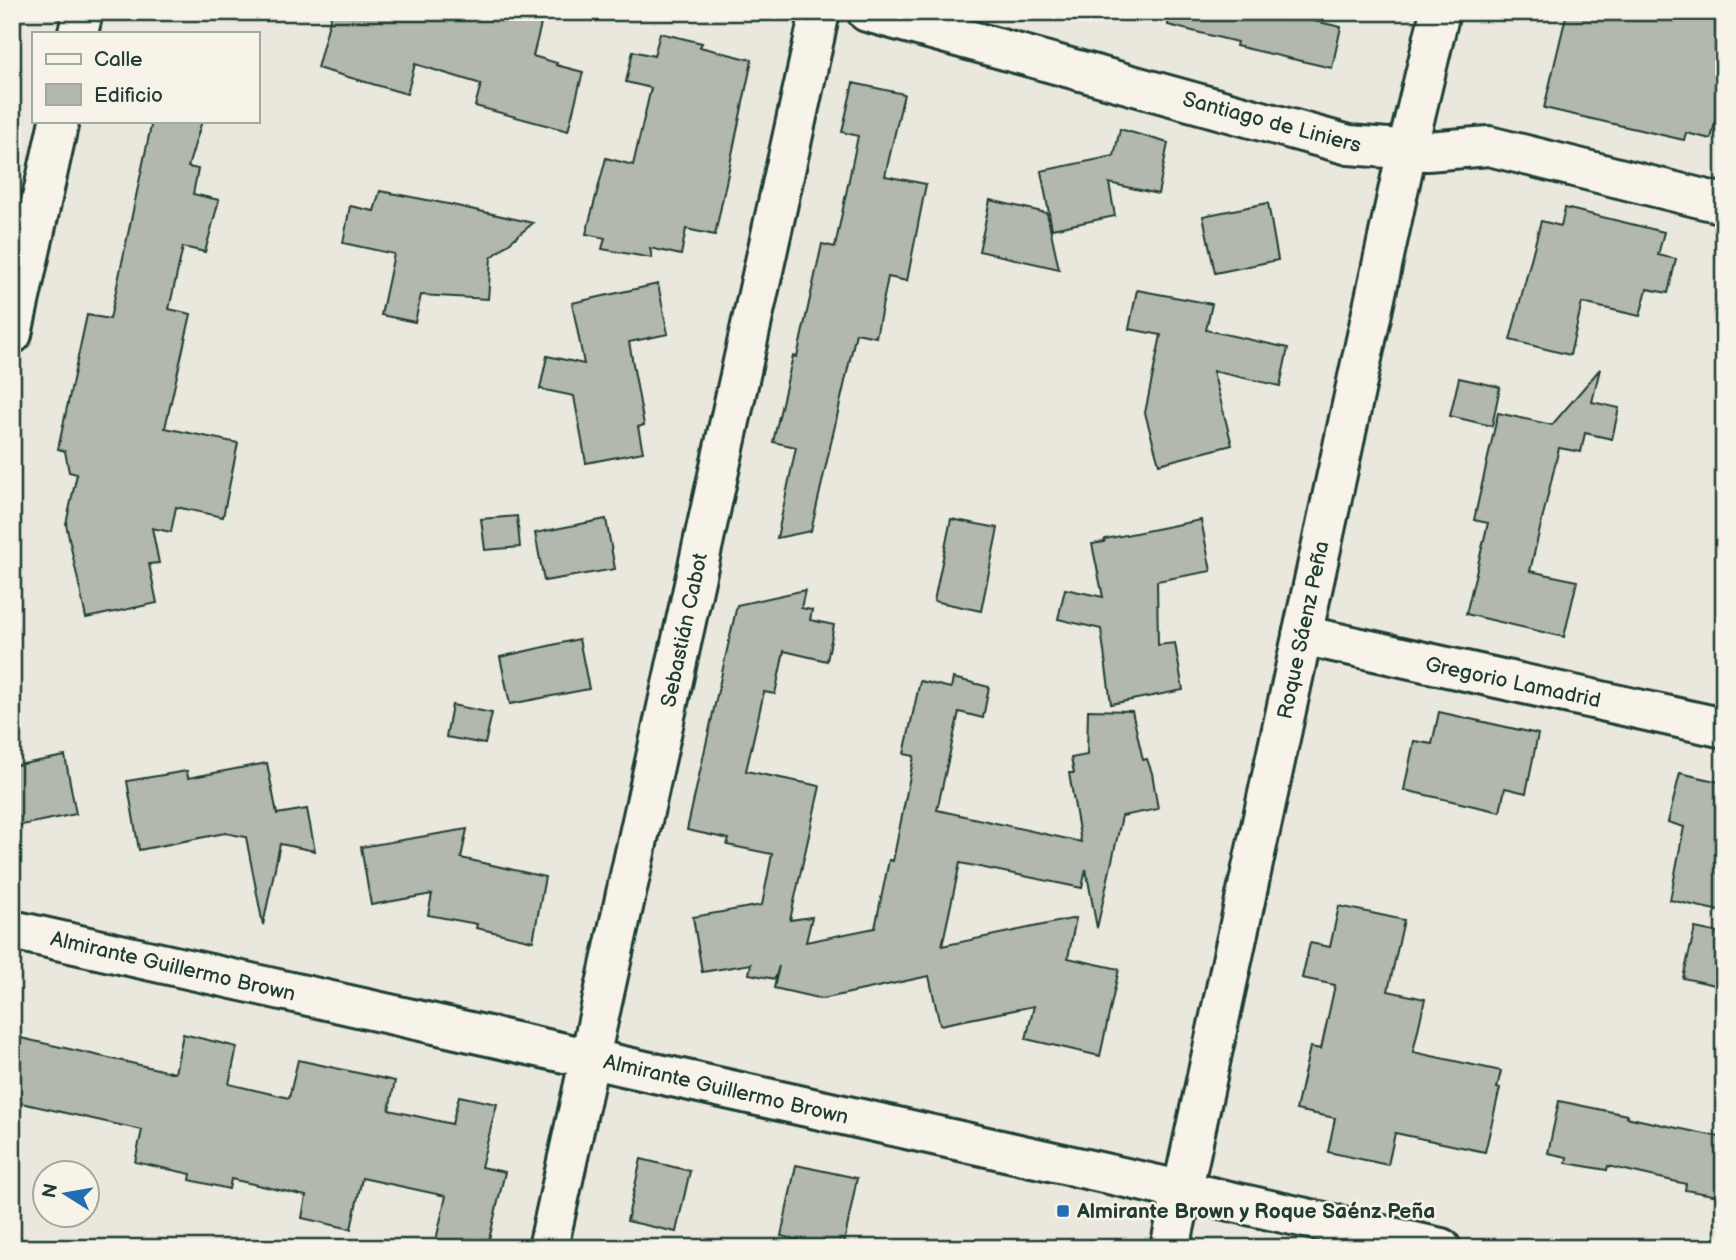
<svg xmlns="http://www.w3.org/2000/svg" width="1736" height="1260" font-family="'Balsamiq Sans',sans-serif">
<style>
.building{fill:#b2b8ae;stroke:#1f3d34;stroke-width:2}
.lines{fill:none;stroke-linecap:round;stroke-linejoin:round}
.street-casing{stroke:#1f3d34;stroke-width:44}
.secondary-casing{stroke:#1f3d34;stroke-width:44}
.street{stroke:#f7f3e8;stroke-width:38}
.secondary{stroke:#f7f3e8;stroke-width:38}
.poi-dot{fill:#1f6fb2;stroke:#f7f3e8;stroke-width:2.5}
.labels{text-anchor:middle;stroke-width:5;stroke-linejoin:round;paint-order:stroke}
.street-label{font-size:21px;fill:#1f3d34;stroke:#f7f3e8}
.poi-label{font-size:21px;font-weight:bold;fill:#1f3d34;stroke:#f7f3e8;text-anchor:start}
</style>
<rect width="100%" height="100%" fill="#eae8dd"/>
<filter id="ink" filterUnits="userSpaceOnUse"><feTurbulence type="fractalNoise" baseFrequency=".0143" numOctaves="2"/><feDisplacementMap in="SourceGraphic" scale="14" xChannelSelector="R" yChannelSelector="G"/><feConvolveMatrix kernelMatrix="1 2 1 2 8 2 1 2 1" color-interpolation-filters="sRGB"/></filter>
<g filter="url(#ink)">
<!-- building -->
<g class="building">
<polygon points="332,12 544,12 533,56 557,63 556,65 583,72 568,131 475,106 481,84 415,64 407,94 317,68"/>
<polygon points="1169,12 1307,12 1305,19 1341,27 1332,68 1236,46 1237,42 1168,25"/>
<polygon points="1567,12 1724,12 1724,87 1711,139 1686,133 1684,140 1544,108"/>
<polygon points="660,33 702,43 700,47 752,60 715,235 686,229 681,255 650,248 652,258 602,249 605,238 586,234 606,158 633,165 651,88 626,82 633,51 654,56"/>
<polygon points="853,83 904,94 885,176 926,184 907,281 888,277 876,337 856,333 811,531 777,538 796,447 773,442 793,356 797,357 822,244 835,247 858,136 842,132"/>
<polygon points="152,121 202,121 188,167 198,169 193,194 219,200 205,252 183,247 169,309 191,314 165,428 238,443 223,517 176,507 171,532 152,528 159,563 149,564 157,603 86,618 66,524 77,474 69,472 65,451 58,449 87,315 110,319"/>
<polygon points="1120,129 1168,143 1158,194 1109,183 1115,216 1052,229 1041,171 1114,156"/>
<polygon points="380,191 448,204 533,223 491,258 488,299 421,295 415,322 381,315 394,254 343,243 350,206 374,211"/>
<polygon points="990,200 1047,213 1059,269 979,251"/>
<polygon points="1268,203 1278,260 1215,273 1203,216"/>
<polygon points="1565,208 1664,232 1658,255 1676,259 1668,293 1647,289 1640,316 1582,303 1570,355 1510,340 1541,221 1561,226"/>
<polygon points="658,284 668,334 629,342 644,425 638,427 643,452 586,463 574,396 540,389 547,356 584,364 572,303"/>
<polygon points="1137,290 1212,304 1206,330 1288,348 1280,386 1213,371 1232,445 1159,464 1145,413 1161,335 1129,329"/>
<polygon points="1600,369 1592,402 1619,408 1612,439 1585,433 1581,452 1559,448 1530,571 1577,581 1564,637 1466,614 1488,523 1474,520 1498,413 1552,425"/>
<polygon points="1459,378 1500,387 1492,426 1450,416"/>
<polygon points="517,516 520,547 485,550 481,519"/>
<polygon points="606,519 615,569 544,581 535,533"/>
<polygon points="951,519 998,528 981,611 934,601"/>
<polygon points="1201,520 1211,571 1157,581 1158,645 1175,643 1183,690 1111,704 1101,629 1058,619 1065,589 1103,597 1092,544 1104,542 1105,539"/>
<polygon points="805,590 801,608 812,610 810,620 834,625 827,661 784,651 775,694 764,692 746,771 820,786 790,920 812,917 806,942 875,928 889,860 893,861 914,756 904,754 920,681 951,688 953,678 989,687 983,718 959,712 937,810 1081,842 1069,773 1074,773 1071,758 1087,755 1088,710 1132,711 1143,760 1147,759 1152,773 1158,809 1122,816 1097,928 1086,869 1082,888 960,863 942,946 1076,918 1068,958 1119,969 1100,1056 1026,1039 1034,1006 940,1025 929,976 822,999 774,988 779,966 775,979 749,974 751,964 702,972 693,917 762,905 772,854 727,845 729,839 687,830 737,605"/>
<polygon points="579,639 589,689 510,704 500,657"/>
<polygon points="452,705 492,713 485,744 446,737"/>
<polygon points="1439,712 1538,734 1526,793 1505,788 1500,812 1404,790 1414,741 1432,744"/>
<polygon points="65,756 76,814 12,827 12,766"/>
<polygon points="267,763 277,814 307,809 315,851 280,844 263,925 246,837 225,833 139,850 127,781 187,771 188,778"/>
<polygon points="1680,773 1724,783 1724,912 1670,900 1684,827 1668,822"/>
<polygon points="467,829 461,858 545,877 533,941 476,928 477,924 428,915 432,894 371,905 361,847"/>
<polygon points="1339,906 1404,920 1388,991 1425,999 1413,1052 1501,1071 1497,1088 1500,1088 1485,1152 1395,1133 1388,1165 1328,1152 1335,1118 1296,1110 1310,1047 1321,1049 1335,985 1302,978 1310,943 1330,947"/>
<polygon points="1695,928 1724,934 1724,987 1683,978"/>
<polygon points="183,1034 237,1047 229,1084 289,1098 298,1060 395,1081 389,1110 452,1124 459,1096 497,1104 481,1167 505,1172 487,1248 473,1248 436,1240 446,1196 362,1178 351,1229 302,1218 306,1196 231,1179 229,1189 190,1180 191,1174 135,1162 142,1130 12,1101 12,1036 175,1073"/>
<polygon points="1559,1101 1627,1115 1626,1117 1724,1138 1724,1197 1685,1190 1686,1184 1608,1166 1607,1170 1566,1163 1567,1157 1548,1153"/>
<polygon points="641,1159 690,1171 676,1232 627,1221"/>
<polygon points="796,1165 857,1178 843,1248 801,1248 803,1241 781,1236"/>
</g>
<g class="lines">
<!-- street casing -->
<g class="street-casing">
<g id="street">
<polyline points="867,12 1349,145 1427,151 1489,146 1724,204"/>
<polyline points="78,33 83,12"/>
<polyline points="12,334 59,121"/>
<polyline points="1302,635 1724,728"/>
<polyline points="548,1248 820,12"/>
<polyline points="1170,1248 1407,150 1440,12"/>
</g>
</g>
<!-- secondary casing -->
<g class="secondary-casing">
<polyline id="secondary" points="12,930 1441,1248"/>
</g>
<!-- street -->
<use href="#street" class="street"/>
<!-- secondary -->
<use href="#secondary" class="secondary"/>
</g>
</g>
<!-- markers -->
<rect class="poi-dot" x="1056" y="1204" width="14" height="14" rx="3.5"/>
<g class="labels">
<!-- street labels -->
<g class="street-label">
<text transform="translate(1272 122) rotate(15)" y="7">Santiago de Liniers</text>
<text transform="translate(684 630) rotate(-78)" y="7">Sebastián Cabot</text>
<text transform="translate(1303 630) rotate(-78)" y="7">Roque Sáenz Peña</text>
<text transform="translate(1513 682) rotate(12)" y="7">Gregorio Lamadrid</text>
<text transform="translate(173 966) rotate(13)" y="7">Almirante Guillermo Brown</text>
<text transform="translate(726 1089) rotate(13)" y="7">Almirante Guillermo Brown</text>
</g>
<!-- poi labels -->
<g class="poi-label">
<text x="1077" y="1218">Almirante Brown y Roque Saénz Peña</text>
</g>
</g>
<!-- margin -->
<rect width="1736" height="1260" fill="none" stroke="#f7f3e8" stroke-width="42"/>
<rect x="21" y="21" width="1694" height="1218" fill="none" stroke="#1f3d34" stroke-width="2.5" filter="url(#ink)"/>
<!-- legend -->
<rect x="32" y="32" width="228" height="91" fill="#f7f3e8" stroke="#a1aaa0" stroke-width="2"/>
<rect x="46" y="54" width="35" height="10" fill="#f7f3e8" stroke="#a1aaa0" stroke-width="2"/>
<text x="94" y="66" font-size="21" fill="#1f3d34">Calle</text>
<rect x="46" y="84" width="35" height="21" fill="#b2b8ae" stroke="#a1aaa0" stroke-width="2"/>
<text x="94" y="102" font-size="21" fill="#1f3d34">Edificio</text>
<!-- north arrow -->
<g transform="translate(66 1194) rotate(281)"><circle r="33" fill="#f7f3e8" stroke="#a1aaa0" stroke-width="2"/>
<path d="M0-5L12 26L0 18L-12 26Z" fill="#1f6fb2"/>
<text y="-10" font-size="19" font-weight="bold" text-anchor="middle" fill="#1f3d34">N</text>
</g>
</svg>
